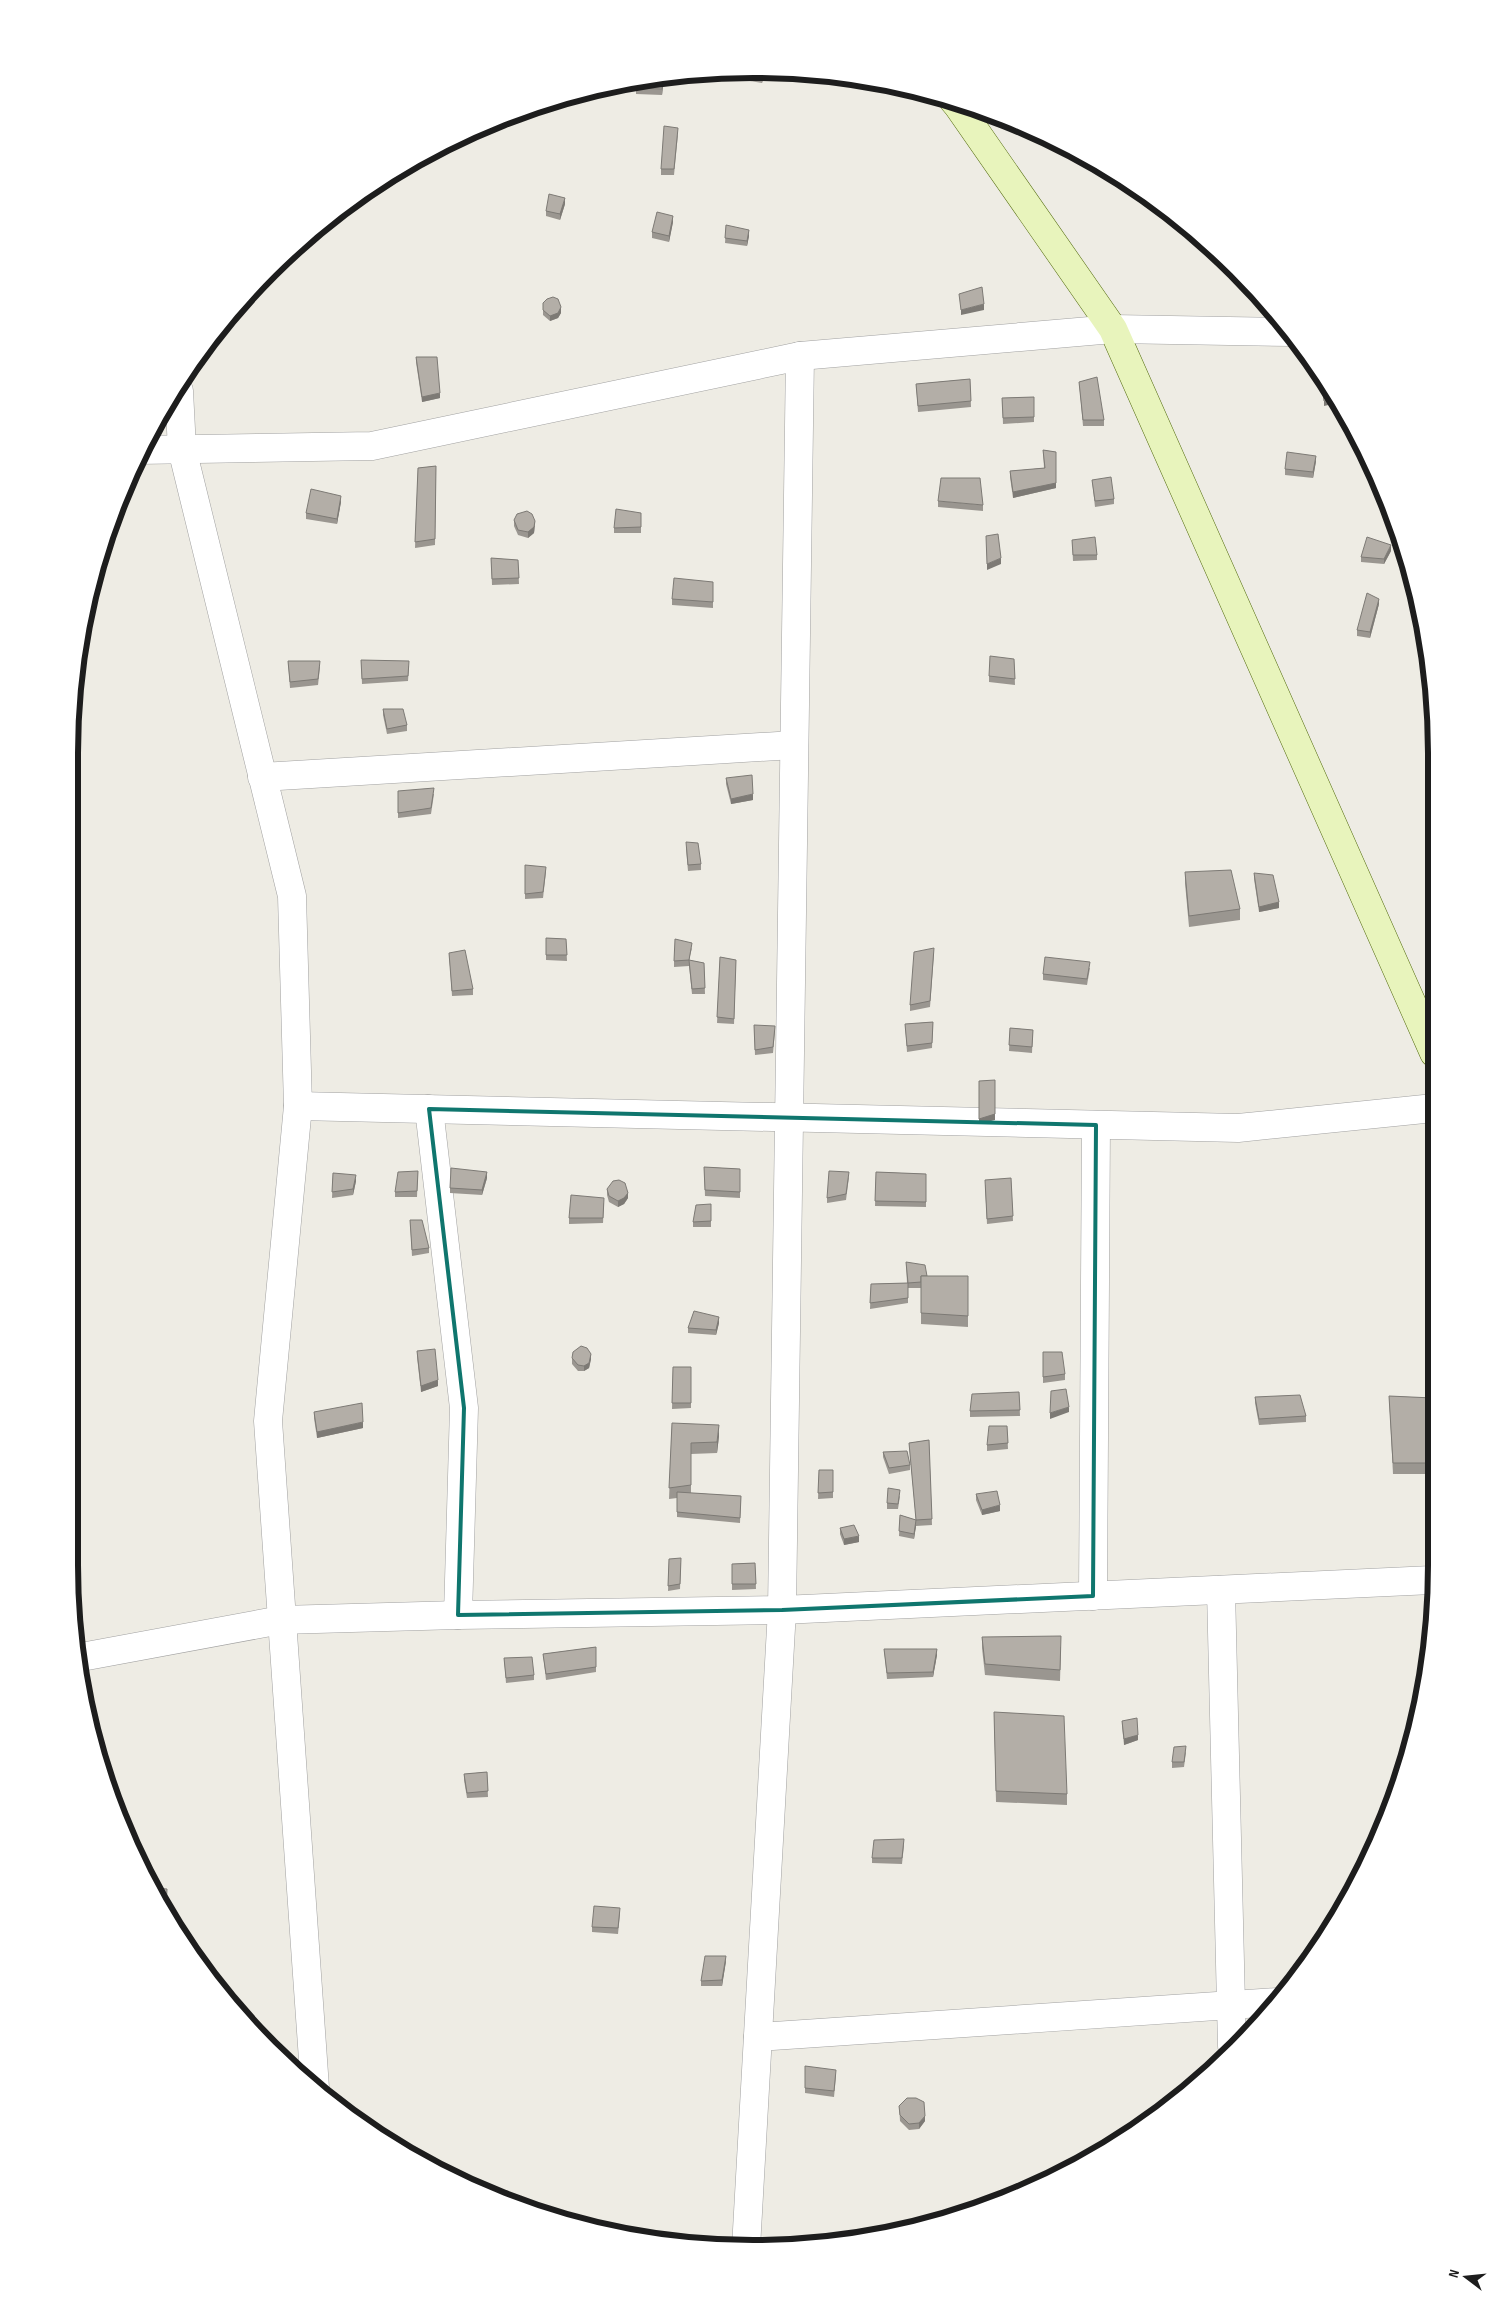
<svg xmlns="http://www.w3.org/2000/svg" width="1506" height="2317" font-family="'Sofia Sans Condensed',sans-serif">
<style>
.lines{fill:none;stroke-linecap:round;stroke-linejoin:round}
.minor-casing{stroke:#a1a1a1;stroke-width:29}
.secondary-casing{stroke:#536b0e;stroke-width:29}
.minor{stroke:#fff;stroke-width:28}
.secondary{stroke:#e8f4bc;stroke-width:28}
.wall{fill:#9a9690}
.shaded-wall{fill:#7d7a75}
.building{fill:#b3aea7;stroke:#7d7a75}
.marked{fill:none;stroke:#0f766e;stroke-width:4;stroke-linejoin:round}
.rim{fill:none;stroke:#1d1d1d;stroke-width:6}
</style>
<rect width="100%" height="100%" fill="#eeece4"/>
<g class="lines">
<!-- minor casing -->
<g class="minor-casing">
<g id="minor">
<polyline points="179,391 182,449 292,896 298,1106 268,1421 315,2088"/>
<polyline points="139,450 372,446 800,356 1113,329 1291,332"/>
<polyline points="262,777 794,745"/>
<polyline points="298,1106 1238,1128 1434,1108"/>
<polyline points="429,1109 464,1408 458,1615"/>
<polyline points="1221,1590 1232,2046"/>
<polyline points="1093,1596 1096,1125"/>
<polyline points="76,1658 281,1620 458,1615 782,1610 1432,1580"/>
<polyline points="758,2037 1277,2002"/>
<polyline points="746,2248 782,1610 800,356"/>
</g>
</g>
<!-- secondary casing -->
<g class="secondary-casing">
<polyline id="secondary" points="953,100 958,106 1113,329 1434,1053"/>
</g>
<!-- minor -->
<use href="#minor" class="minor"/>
<!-- secondary -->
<use href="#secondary" class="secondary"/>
</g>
<!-- wall -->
<g class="wall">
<polygon points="765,72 762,83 744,80 744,75"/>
<polygon points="664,77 662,95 636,94 636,88"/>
<polygon points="678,134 674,175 661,175 661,169"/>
<polygon points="565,204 560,220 546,216 546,211"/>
<polygon points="673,222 669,242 652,238 652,232"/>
<polygon points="726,225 749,236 747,246 725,243"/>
<polygon points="543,303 561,313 558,318 550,321 543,315"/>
<polygon points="416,357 440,398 422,402 416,362"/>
<polygon points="970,379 971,407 918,412 916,384"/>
<polygon points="1079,382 1104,420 1104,426 1083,426"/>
<polygon points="1034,397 1034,422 1003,424 1002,398"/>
<polygon points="1043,450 1056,452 1056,488 1013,498 1010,477 1010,471 1044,468"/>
<polygon points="1316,461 1313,478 1285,475 1285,469"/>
<polygon points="436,466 435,545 415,548 418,468"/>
<polygon points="1092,480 1114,499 1114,504 1095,507"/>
<polygon points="938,501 983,505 983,511 938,507"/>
<polygon points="341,502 337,524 306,519 306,513"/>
<polygon points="641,513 641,533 614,533 614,528"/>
<polygon points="514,520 535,526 534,533 528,538 518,535 514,526"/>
<polygon points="1072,540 1097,555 1097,560 1073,561"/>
<polygon points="1391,551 1384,564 1361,562 1361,557"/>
<polygon points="491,558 518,560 519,584 492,585"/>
<polygon points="713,582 713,608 672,605 672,599"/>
<polygon points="1379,604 1370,638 1357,636 1357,630"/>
<polygon points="1014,659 1015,685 989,682 989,676"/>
<polygon points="361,660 409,666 408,681 362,684"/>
<polygon points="288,661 320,667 318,685 290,688"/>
<polygon points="383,709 407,725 407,731 387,734 383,715"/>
<polygon points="1436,762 1436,773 1434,773 1434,767"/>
<polygon points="726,778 753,800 731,804 726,784"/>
<polygon points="398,791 434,794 431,814 398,818"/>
<polygon points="686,848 701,864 701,870 688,871"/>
<polygon points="525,865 546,872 543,898 525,899"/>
<polygon points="1185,872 1240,909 1240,920 1189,927 1185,883"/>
<polygon points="1254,873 1279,908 1259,912 1254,879"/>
<polygon points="546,938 566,939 567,961 546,960"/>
<polygon points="692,948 689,960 704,963 705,994 692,994 689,966 674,967 674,961"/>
<polygon points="449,953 473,989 473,995 452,996"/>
<polygon points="934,953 930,1007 910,1011 910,1005"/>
<polygon points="720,957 736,960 734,1024 717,1023"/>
<polygon points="1090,968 1087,985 1043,980 1043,974"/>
<polygon points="933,1022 932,1048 907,1052 905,1024"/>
<polygon points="754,1025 775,1031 773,1053 755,1055"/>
<polygon points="1010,1028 1033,1030 1032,1053 1009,1051"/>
<polygon points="704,1167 740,1169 740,1198 705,1196"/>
<polygon points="418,1171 417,1197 395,1197 395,1192"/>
<polygon points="876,1172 926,1174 926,1207 875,1206"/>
<polygon points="333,1173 356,1181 353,1195 332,1198"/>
<polygon points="849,1177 846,1200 827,1203 827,1198"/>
<polygon points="487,1178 482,1195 450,1193 450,1188"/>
<polygon points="1011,1178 1013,1221 987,1224 985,1185"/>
<polygon points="607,1189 628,1198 624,1204 618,1207 609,1202 607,1195"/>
<polygon points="604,1203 603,1223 569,1224 569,1218"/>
<polygon points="711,1204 711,1227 693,1227 693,1222"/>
<polygon points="410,1220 429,1248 429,1253 412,1256"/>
<polygon points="906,1262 927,1276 968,1276 968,1327 921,1324 921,1288 908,1288 908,1303 870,1309 871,1284 907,1283"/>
<polygon points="719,1323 716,1335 688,1333 688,1328"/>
<polygon points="417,1351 438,1386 421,1392 417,1357"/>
<polygon points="1043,1352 1065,1374 1065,1380 1043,1383"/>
<polygon points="572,1358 591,1359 589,1368 584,1371 578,1371 572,1364"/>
<polygon points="673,1367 691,1367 691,1408 672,1409"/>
<polygon points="1019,1392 1020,1416 970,1417 970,1411"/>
<polygon points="1389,1396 1433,1398 1432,1474 1393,1474"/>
<polygon points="1255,1397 1306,1416 1306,1422 1259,1425 1255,1403"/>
<polygon points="314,1412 363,1428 317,1438 314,1418"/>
<polygon points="672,1423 719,1436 717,1453 691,1454 691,1493 741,1496 740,1523 677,1517 677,1498 669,1499"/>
<polygon points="1007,1426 1008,1449 987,1451 987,1445"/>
<polygon points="929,1440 932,1525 916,1526 914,1539 899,1536 900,1515 916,1520 909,1443"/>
<polygon points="883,1452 910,1465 910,1470 889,1474 883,1457"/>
<polygon points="819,1470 833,1470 833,1498 818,1499"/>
<polygon points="976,1494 1000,1511 982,1515 976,1500"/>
<polygon points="900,1496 898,1509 887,1509 887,1503"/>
<polygon points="840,1528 859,1542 844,1545 840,1534"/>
<polygon points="669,1559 681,1563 680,1589 668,1591"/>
<polygon points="755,1563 756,1589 732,1590 732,1564"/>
<polygon points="982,1637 1061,1647 1060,1681 985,1675 982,1648"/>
<polygon points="596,1647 596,1672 546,1680 543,1654"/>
<polygon points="884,1649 937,1655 933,1677 887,1679"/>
<polygon points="504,1658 534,1675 534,1680 506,1683"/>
<polygon points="994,1712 1067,1794 1067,1805 996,1802"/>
<polygon points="1122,1721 1138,1740 1124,1745 1122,1726"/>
<polygon points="1186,1752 1184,1767 1172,1768 1172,1762"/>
<polygon points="487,1772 488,1797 467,1798 464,1780 464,1774"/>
<polygon points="904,1845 902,1864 872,1863 872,1858"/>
<polygon points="620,1914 618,1934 592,1932 592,1927"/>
<polygon points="726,1961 722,1986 701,1986 701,1981"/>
<polygon points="805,2066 836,2076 834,2097 805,2093"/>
<polygon points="899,2106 925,2121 919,2129 909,2130 900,2121"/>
</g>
<!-- shaded-wall -->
<g class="shaded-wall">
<polygon points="763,72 765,72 762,83 762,77"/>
<polygon points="664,77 662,95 662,89 663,78"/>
<polygon points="565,198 565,204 560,220 560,214"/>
<polygon points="673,216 673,222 669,242 669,236"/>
<polygon points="749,230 749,236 747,246 747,241"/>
<polygon points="984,304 984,310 961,315 961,310"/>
<polygon points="561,307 561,313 558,318 550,321 550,316"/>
<polygon points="440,393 440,398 422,402 422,397"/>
<polygon points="1334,398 1337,403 1324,406 1324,401"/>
<polygon points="1316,456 1316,461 1313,478 1313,472"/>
<polygon points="1056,483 1056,488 1013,498 1013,492"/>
<polygon points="341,496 341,502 337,524 337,519"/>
<polygon points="535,521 534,533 528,538 528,532"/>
<polygon points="1391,545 1391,551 1384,564 1384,559"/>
<polygon points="1001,558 1001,564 987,570 987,564"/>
<polygon points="1379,599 1379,604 1370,638 1370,632"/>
<polygon points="753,794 753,800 731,804 731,799"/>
<polygon points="1279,902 1279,908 1259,912 1259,907"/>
<polygon points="995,1086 995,1120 979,1124 979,1119"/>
<polygon points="487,1172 487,1178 482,1195 482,1190"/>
<polygon points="356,1175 356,1181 353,1195 353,1189"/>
<polygon points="628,1193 628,1198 624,1204 618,1207 618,1201"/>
<polygon points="719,1317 719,1323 716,1335 716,1330"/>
<polygon points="591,1354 591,1359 589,1368 584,1371 584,1366"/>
<polygon points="438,1380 438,1386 421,1392 421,1386"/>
<polygon points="1069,1407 1069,1412 1050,1419 1050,1413"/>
<polygon points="363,1422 363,1428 317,1438 317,1432"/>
<polygon points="719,1425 719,1436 717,1453 717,1442"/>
<polygon points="1000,1505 1000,1511 982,1515 982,1510"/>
<polygon points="916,1520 916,1526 914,1539 914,1534"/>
<polygon points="859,1536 859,1542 844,1545 844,1539"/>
<polygon points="937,1649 937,1655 933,1677 933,1672"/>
<polygon points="1138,1735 1138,1740 1124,1745 1124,1739"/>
<polygon points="726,1956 726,1961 722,1986 722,1980"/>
<polygon points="925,2116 925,2121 919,2129 919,2123"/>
</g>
<!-- building -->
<g class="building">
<polygon points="745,71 763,72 762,77 744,75"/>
<polygon points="663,78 662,89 636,88 637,82"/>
<polygon points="664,126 678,128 674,169 661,169"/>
<polygon points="549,194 565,198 560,214 546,211"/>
<polygon points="657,212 673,216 669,236 652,232"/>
<polygon points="726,225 749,230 747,241 725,238"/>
<polygon points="982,287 984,304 961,310 959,294"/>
<polygon points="553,297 558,299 561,307 558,313 550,316 543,310 543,303 547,299"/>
<polygon points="416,357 437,357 440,393 422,397"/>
<polygon points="1097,377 1104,420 1083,420 1079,382"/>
<polygon points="970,379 971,401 918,406 916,384"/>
<polygon points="1326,385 1334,398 1324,401 1322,387"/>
<polygon points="1034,397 1034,417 1003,418 1002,398"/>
<polygon points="1043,450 1056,452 1056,483 1013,492 1010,471 1045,468"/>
<polygon points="1287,452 1316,456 1313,472 1285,469"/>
<polygon points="436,466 435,539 415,542 418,468"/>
<polygon points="1111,477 1114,499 1095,501 1092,480"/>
<polygon points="941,478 980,478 983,505 938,501"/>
<polygon points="311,489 341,496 337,519 306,513"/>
<polygon points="616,509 641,513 641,527 614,528"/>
<polygon points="527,511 532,514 535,521 534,527 528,532 518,530 514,520 517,514"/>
<polygon points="998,534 1001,558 987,564 986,536"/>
<polygon points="1095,537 1097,555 1073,555 1072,540"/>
<polygon points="1367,537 1391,545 1384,559 1361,557"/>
<polygon points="491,558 518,560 519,578 492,579"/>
<polygon points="674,578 713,582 713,602 672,599"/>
<polygon points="1367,593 1379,599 1370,632 1357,630"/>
<polygon points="990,656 1014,659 1015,679 989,676"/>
<polygon points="361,660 409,661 408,676 362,679"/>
<polygon points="288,661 320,661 318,679 290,682"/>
<polygon points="383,709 403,709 407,725 387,729"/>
<polygon points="752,775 753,794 731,799 726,778"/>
<polygon points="434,788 431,808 398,813 398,791"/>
<polygon points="686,842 698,843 701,864 688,865"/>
<polygon points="525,865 546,867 543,892 525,894"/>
<polygon points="1231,870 1240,909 1189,916 1185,872"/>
<polygon points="1254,873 1273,875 1279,902 1259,907"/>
<polygon points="546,938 566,939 567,955 546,955"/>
<polygon points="675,939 692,943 689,960 674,961"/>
<polygon points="934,948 930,1001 910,1005 914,952"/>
<polygon points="465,950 473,989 452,991 449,953"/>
<polygon points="720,957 736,960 734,1019 717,1017"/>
<polygon points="1045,957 1090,962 1087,979 1043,974"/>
<polygon points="689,960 704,963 705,988 692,989"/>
<polygon points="933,1022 932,1043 907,1046 905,1024"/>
<polygon points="754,1025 775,1026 773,1047 755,1050"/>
<polygon points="1010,1028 1033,1030 1032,1047 1009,1045"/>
<polygon points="995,1080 995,1114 979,1119 979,1081"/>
<polygon points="704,1167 740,1169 740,1192 705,1190"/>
<polygon points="451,1168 487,1172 482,1190 450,1188"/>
<polygon points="418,1171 417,1191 395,1192 398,1172"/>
<polygon points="829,1171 849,1172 846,1194 827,1198"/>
<polygon points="876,1172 926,1174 926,1202 875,1201"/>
<polygon points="333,1173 356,1175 353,1189 332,1192"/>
<polygon points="1011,1178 1013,1216 987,1219 985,1180"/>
<polygon points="619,1180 625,1183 628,1193 624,1198 618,1201 609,1196 607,1189 613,1181"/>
<polygon points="571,1195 604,1198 603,1218 569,1218"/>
<polygon points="711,1204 711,1221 693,1222 696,1205"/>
<polygon points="410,1220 422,1220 429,1248 412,1250"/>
<polygon points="906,1262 925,1265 927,1276 921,1276 921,1282 908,1283"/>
<polygon points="921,1276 968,1276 968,1316 921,1313"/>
<polygon points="908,1283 908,1298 870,1303 871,1284"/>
<polygon points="694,1311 719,1317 716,1330 688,1328"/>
<polygon points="581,1346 587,1348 591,1354 589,1363 584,1366 578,1365 572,1358 573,1352"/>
<polygon points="435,1349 438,1380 421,1386 417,1351"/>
<polygon points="1043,1352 1062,1352 1065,1374 1043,1377"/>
<polygon points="673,1367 691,1367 691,1403 672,1403"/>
<polygon points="1066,1389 1069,1407 1050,1413 1051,1391"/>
<polygon points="1019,1392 1020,1410 970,1411 972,1394"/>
<polygon points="1300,1395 1306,1416 1259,1419 1255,1397"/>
<polygon points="1389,1396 1433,1398 1432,1463 1393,1463"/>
<polygon points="362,1403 363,1422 317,1432 314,1412"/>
<polygon points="672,1423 719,1425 717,1442 691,1443 691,1485 669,1488"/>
<polygon points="989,1426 1007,1426 1008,1443 987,1445"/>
<polygon points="929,1440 932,1519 916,1520 914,1534 899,1531 900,1515 916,1520 909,1443"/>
<polygon points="907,1451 910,1465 889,1468 883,1452"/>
<polygon points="819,1470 833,1470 833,1492 818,1493"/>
<polygon points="888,1488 900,1490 898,1504 887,1503"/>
<polygon points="997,1491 1000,1505 982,1510 976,1494"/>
<polygon points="677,1492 741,1496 740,1518 677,1512"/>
<polygon points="854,1525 859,1536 844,1539 840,1528"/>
<polygon points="681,1558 680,1584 668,1586 669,1559"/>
<polygon points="755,1563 756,1584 732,1584 732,1564"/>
<polygon points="1061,1636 1060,1670 985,1664 982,1637"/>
<polygon points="596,1647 596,1667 546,1674 543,1654"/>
<polygon points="884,1649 937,1649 933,1672 887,1673"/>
<polygon points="532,1657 534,1675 506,1678 504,1658"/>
<polygon points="994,1712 1064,1716 1067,1794 996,1791"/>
<polygon points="1137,1718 1138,1735 1124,1739 1122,1721"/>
<polygon points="1186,1746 1184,1762 1172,1762 1174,1747"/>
<polygon points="487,1772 488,1791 467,1793 464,1774"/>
<polygon points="904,1839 902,1858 872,1858 874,1840"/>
<polygon points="156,1888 167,1889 166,1908"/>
<polygon points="594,1906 620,1908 618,1928 592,1927"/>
<polygon points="705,1956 726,1956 722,1980 701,1981"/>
<polygon points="805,2066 836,2070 834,2091 805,2088"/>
<polygon points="907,2098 916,2098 924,2102 925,2116 919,2123 909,2124 900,2115 899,2106"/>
</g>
<!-- marked area -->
<path class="marked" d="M429,1109L1096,1125L1093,1596L782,1610L458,1615L464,1408Z"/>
<!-- crop -->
<path d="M0 0H1506V2317H0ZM753 78H753A675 675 0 0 1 1428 753V1565A675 675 0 0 1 753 2240H753A675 675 0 0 1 78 1565V753A675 675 0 0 1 753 78Z" fill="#fff" fill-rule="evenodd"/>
<path class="rim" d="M753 78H753A675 675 0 0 1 1428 753V1565A675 675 0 0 1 753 2240H753A675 675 0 0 1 78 1565V753A675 675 0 0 1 753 78Z"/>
<!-- north arrow -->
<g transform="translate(1466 2277) rotate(286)" stroke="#ffffff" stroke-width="4" paint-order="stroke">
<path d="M0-4L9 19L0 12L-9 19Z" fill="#1d1d1d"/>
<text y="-8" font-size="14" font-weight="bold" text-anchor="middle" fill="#1d1d1d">N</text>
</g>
</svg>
